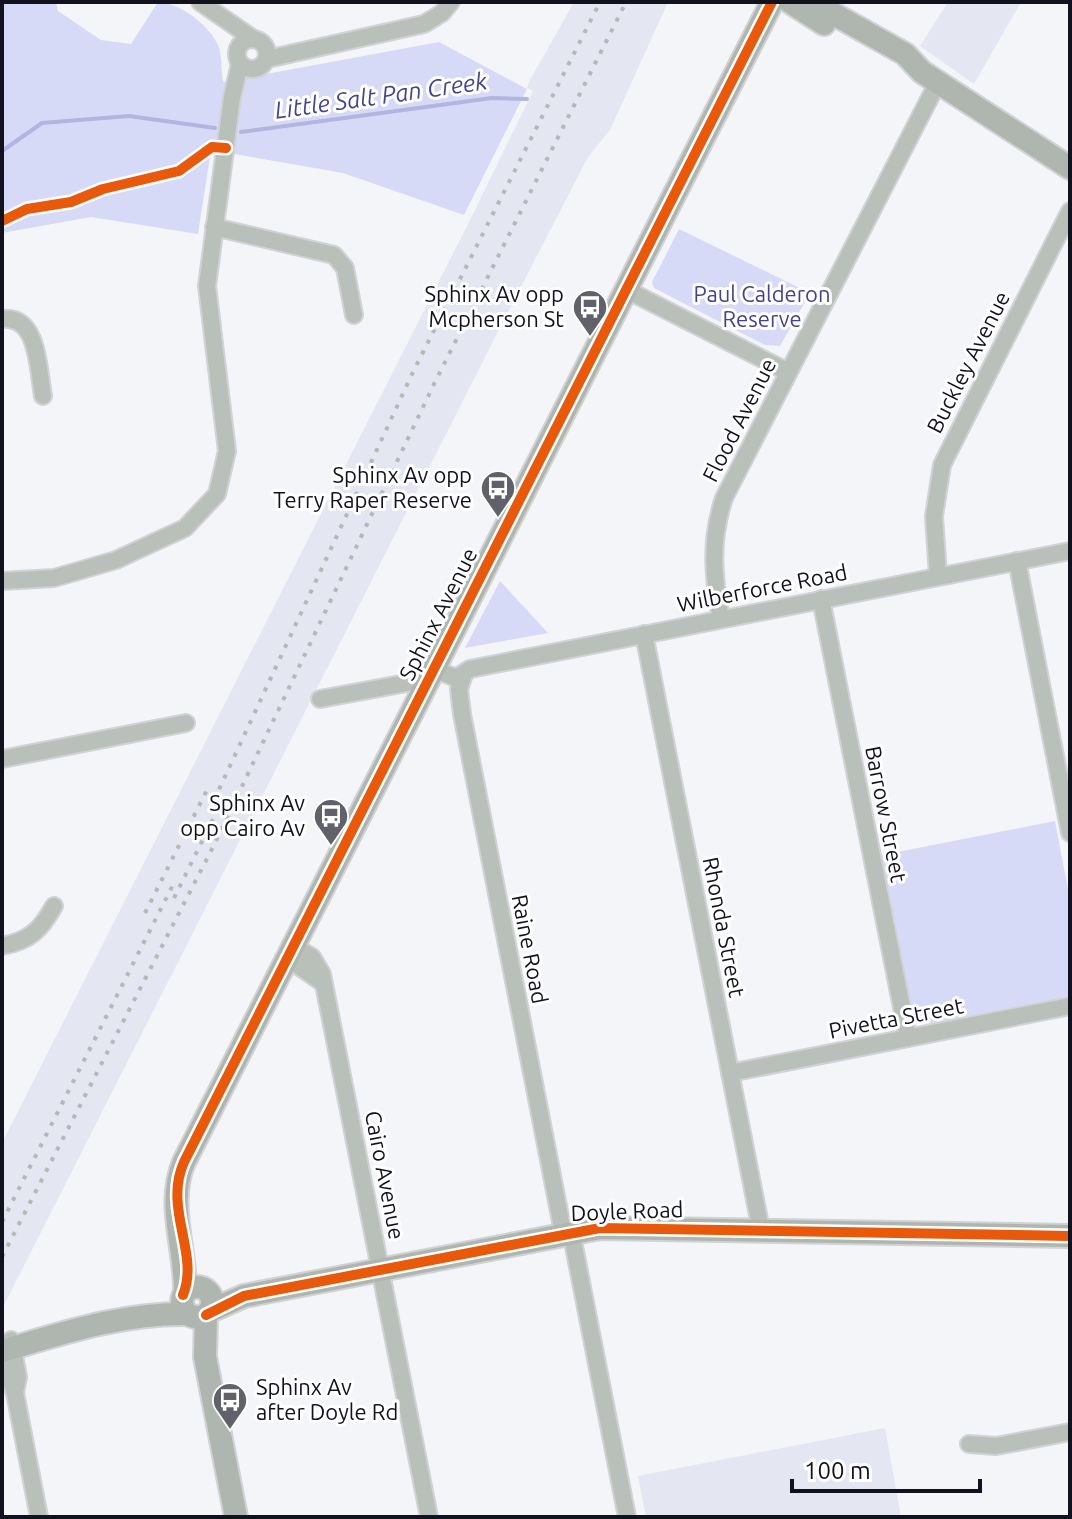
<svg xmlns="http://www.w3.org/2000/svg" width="1072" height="1519" font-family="Ubuntu,sans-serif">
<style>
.built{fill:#e4e6f1}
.green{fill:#d7daf7}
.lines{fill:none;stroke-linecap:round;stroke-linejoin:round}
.stream{stroke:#b1b5e0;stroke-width:4}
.street-casing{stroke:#d1d2d5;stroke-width:20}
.secondary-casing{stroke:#d1d2d5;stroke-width:26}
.street{stroke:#b9c0ba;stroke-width:16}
.secondary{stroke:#aeb6af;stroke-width:22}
.rail{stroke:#b4b8b8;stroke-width:4;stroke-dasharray:4 8;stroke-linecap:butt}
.cycleway-casing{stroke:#fff;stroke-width:15}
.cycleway{stroke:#e8590c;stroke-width:10}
.labels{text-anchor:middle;stroke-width:6;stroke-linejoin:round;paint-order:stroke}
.poi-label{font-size:22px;fill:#11121d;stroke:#fff;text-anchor:end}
.park-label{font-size:22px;fill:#43428d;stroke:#fff}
.street-label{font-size:22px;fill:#11121d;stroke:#fff}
.water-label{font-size:24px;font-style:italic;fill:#45448e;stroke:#fff}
</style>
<rect width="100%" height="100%" fill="#f4f5f9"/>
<!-- built -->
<g class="built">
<polygon points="574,2 668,2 610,130 588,157 512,304 2,1309 2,1143 471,218 533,91 527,88 530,80"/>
<polygon points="948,2 1021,2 974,84 920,46"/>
<polygon points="885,1428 901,1517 646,1517 638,1476"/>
</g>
<!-- green -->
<g class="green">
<path d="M2,2H56L58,11L101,40L131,44L158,2C180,2 215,29 220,51C222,61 221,72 223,82L439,42L527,89L464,215L343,173L211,150L198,234L91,217L2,233Z"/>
<polygon points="679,229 810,293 780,346 765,345 654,288 652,282"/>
<polygon points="500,581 548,633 465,648"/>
<polygon points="1055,821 1070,900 1070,996 928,1024 912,1012 882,855"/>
</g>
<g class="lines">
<!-- stream -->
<g class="stream">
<polyline points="241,132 492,98 527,99"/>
<polyline points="2,151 42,123 129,116 215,128"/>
</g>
<!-- street casing -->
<g class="street-casing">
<g id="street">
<polyline points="200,2 252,38"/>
<circle cx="252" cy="54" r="15"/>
<polyline points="267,59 424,24 442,13 451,2"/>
<polyline points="214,227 334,255 345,268 354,315"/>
<polyline points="625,289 788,372"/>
<path d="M2,319C39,315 38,370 43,396"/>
<polyline points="1017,561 1070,833"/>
<polyline points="938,576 934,516 942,465 1070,211"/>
<polyline points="2,581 54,578 116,560 185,528 217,494 227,451 207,286 232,97 240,64"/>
<polyline points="821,599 908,1038"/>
<path d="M721,619C713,576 710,540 724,498L938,82"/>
<polyline points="644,634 761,1230"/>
<polyline points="434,669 456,678 470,669 1070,551"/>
<polyline points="464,674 459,689 462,714 563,1232"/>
<polyline points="320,699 428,679"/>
<polyline points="2,759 186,723"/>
<path d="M2,946C29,941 41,930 54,906"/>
<polyline points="294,946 312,957 322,974 429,1517"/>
<polyline points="287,958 323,983"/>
<polyline points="730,1073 1070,1006"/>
<polyline points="571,1231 627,1517"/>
<polyline points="11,1340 18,1377 15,1393"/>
<polyline points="2,1358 15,1393 39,1517"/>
<polyline points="969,1444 996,1446 1070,1432"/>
</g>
</g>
<!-- secondary casing -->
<g class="secondary-casing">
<g id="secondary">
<polyline points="790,2 824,24"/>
<polyline points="812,2 905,54 922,72 1070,168"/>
<circle cx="197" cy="1302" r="15"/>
<path d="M185,1292C186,1249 166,1204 184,1162L772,2"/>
<polyline points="210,1311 244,1296 600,1228 1070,1236"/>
<polyline points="206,1315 205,1357 236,1517"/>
<path d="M2,1351C63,1333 122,1313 187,1314"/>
</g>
</g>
<!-- street -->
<use href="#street" class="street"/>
<!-- secondary -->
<use href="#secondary" class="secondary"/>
<!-- rail -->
<g class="rail">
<polyline points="209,811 413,372 600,2"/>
<polyline points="174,898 222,801"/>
<polyline points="145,913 208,788"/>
<polyline points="2,1222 174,883"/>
<polyline points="2,1257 213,847 434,384 626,2"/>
</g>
<!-- cycleway casing -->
<g class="cycleway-casing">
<g id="cycleway">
<polyline points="2,221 27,209 71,202 103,189 179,171 212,147 226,148"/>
<path d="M183,1295C200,1254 163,1209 184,1162L772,2"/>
<polyline points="206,1315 244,1296 600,1228 1070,1236"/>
</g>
</g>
<!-- cycleway -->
<use href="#cycleway" class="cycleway"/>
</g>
<!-- icons -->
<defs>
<g id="bus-pin" transform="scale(1.8)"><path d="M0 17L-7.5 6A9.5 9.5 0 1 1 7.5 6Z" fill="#60616a" stroke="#fff"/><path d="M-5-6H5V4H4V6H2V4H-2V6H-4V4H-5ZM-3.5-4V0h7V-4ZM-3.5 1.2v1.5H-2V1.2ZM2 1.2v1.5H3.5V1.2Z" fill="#fff"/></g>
</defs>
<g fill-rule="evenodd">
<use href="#bus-pin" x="590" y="307"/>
<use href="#bus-pin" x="498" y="488"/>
<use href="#bus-pin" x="331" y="816"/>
<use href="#bus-pin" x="230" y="1400"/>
</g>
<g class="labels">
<!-- poi labels -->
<g class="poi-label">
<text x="564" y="302">Sphinx Av opp<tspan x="564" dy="25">Mcpherson St</tspan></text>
<text x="472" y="483">Sphinx Av opp<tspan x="472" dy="25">Terry Raper Reserve</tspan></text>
<text x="305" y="811">Sphinx Av<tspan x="305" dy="25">opp Cairo Av</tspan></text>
<text x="256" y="1395" text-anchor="start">Sphinx Av<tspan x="256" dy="25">after Doyle Rd</tspan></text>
</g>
<!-- park labels -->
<g class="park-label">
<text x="762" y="302">Paul Calderon<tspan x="762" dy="25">Reserve</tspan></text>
</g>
<!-- street labels -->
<g class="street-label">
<text transform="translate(968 362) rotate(-63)" y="8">Buckley Avenue</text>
<text transform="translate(739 420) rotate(-63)" y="8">Flood Avenue</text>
<text transform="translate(762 588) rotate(-11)" y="8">Wilberforce Road</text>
<text transform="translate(438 614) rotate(-63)" y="8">Sphinx Avenue</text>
<text transform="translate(886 814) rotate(79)" y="8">Barrow Street</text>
<text transform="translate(724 927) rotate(79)" y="8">Rhonda Street</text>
<text transform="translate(530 949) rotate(79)" y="8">Raine Road</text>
<text transform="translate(896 1018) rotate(-11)" y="8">Pivetta Street</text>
<text transform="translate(385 1175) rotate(79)" y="8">Cairo Avenue</text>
<text transform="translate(627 1211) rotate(-2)" y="8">Doyle Road</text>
</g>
<!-- water labels -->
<g class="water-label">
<text transform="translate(381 96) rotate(-8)" y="8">Little Salt Pan Creek</text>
</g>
</g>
<!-- border -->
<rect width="1072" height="1519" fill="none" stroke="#11121d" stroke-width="8"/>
<!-- scale -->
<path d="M792 1479v12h188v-12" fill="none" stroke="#11121d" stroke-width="4"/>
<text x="804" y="1479" font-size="24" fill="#11121d" stroke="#ffffff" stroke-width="6" paint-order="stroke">100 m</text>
</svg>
